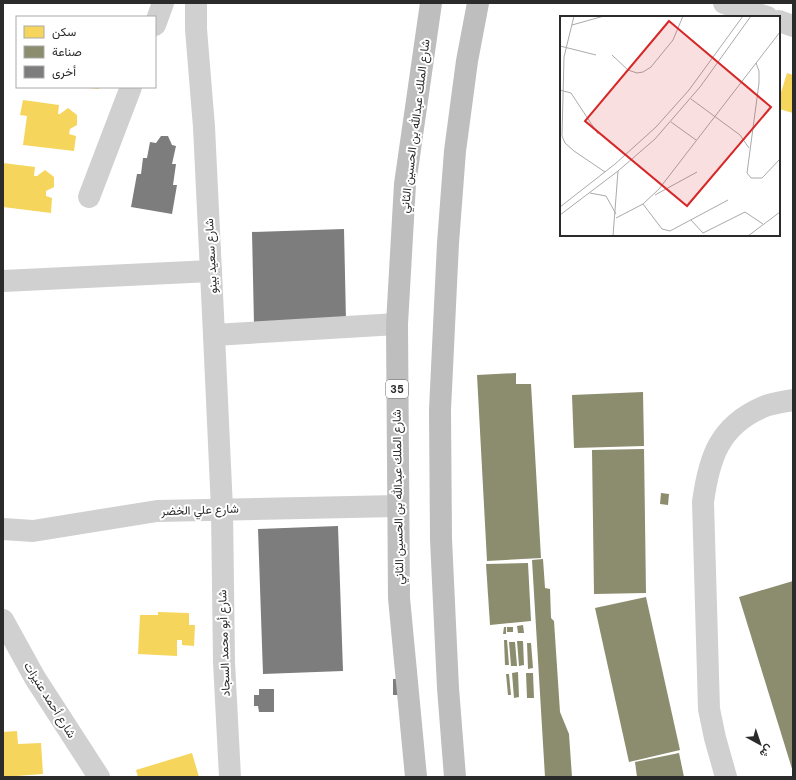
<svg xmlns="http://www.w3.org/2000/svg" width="796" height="780" font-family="'DM Sans',Vazirmatn,sans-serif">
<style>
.homes{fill:#f6d55c}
.industry{fill:#8c8c6e}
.building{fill:#7d7d7d}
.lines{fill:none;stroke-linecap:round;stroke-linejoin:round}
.minor{stroke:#d0d0d0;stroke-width:22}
.highway{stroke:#bebebe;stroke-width:22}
.labels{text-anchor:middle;stroke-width:4;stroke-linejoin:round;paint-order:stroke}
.shield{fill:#fff;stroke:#6b6b6b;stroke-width:1}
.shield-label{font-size:11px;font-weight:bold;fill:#2b2b2b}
.street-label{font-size:12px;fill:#2b2b2b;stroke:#fff}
.inset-road{fill:none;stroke:#aaa;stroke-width:1}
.view{fill:#d62828;fill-opacity:0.15;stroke:#d62828;stroke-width:2}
.inset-edge{fill:none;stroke:#2b2b2b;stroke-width:2}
</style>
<rect width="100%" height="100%" fill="#fff"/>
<!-- homes -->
<g class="homes">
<polygon points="787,73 793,75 793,113 779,109 779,99"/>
<polygon points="88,87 99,87 99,89 88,88"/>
<polygon points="23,100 59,105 58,114 60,114 68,108 77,115 77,125 70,129 69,134 76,136 74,151 23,145 27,116 20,115"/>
<polygon points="3,163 35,167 34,176 37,176 45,170 54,177 54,187 46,191 46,196 52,198 51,213 3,207"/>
<polygon points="158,612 189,613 189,625 195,625 194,646 182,645 182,640 177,640 177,656 138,654 140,615 158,615"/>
<polygon points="17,731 18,744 41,743 43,774 3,777 3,732"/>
<polygon points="192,753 199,777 138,777 136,770"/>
</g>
<!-- industry -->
<g class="industry">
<polygon points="516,373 516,384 531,384 541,558 487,561 477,375"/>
<polygon points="643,392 644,446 574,448 572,395"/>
<polygon points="644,449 646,593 594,594 592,450"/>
<polygon points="661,493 669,494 668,505 660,504"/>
<polygon points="543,559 545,588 550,589 551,618 554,621 560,712 569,734 572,777 545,777 532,560"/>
<polygon points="528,563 531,621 490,625 486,564"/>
<polygon points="793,581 793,772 739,597"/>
<polygon points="646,597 680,750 629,762 595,608"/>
<polygon points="523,625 524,633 518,633 517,626"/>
<polygon points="504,627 506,627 506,634 503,634"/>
<rect x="507" y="627" width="6" height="5"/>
<polygon points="504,640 507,640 509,665 505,665"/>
<polygon points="517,641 523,641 524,665 519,666"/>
<polygon points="509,642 515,642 517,666 511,666"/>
<polygon points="527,643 531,643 533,668 528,669"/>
<polygon points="518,672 519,697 514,698 512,673"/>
<polygon points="526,673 533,673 534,698 527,698"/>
<polygon points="506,674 509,674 511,695 508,695"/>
<polygon points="679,753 684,777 637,777 635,762"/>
</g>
<!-- building -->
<g class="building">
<polygon points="161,136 168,136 172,145 176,146 172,164 176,164 173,185 177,185 172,214 131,207 137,174 141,174 143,158 147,158 150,142 156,143"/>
<polygon points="344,229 346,321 254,324 252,232"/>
<polygon points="338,526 343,671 263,674 258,529"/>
<rect x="393" y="679" width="7" height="16"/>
<polygon points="259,689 274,689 274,712 259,712 258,706 254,706 254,695 259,695"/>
</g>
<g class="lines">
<!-- minor -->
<g class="minor">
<polyline points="196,3 196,29 204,127 214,335 222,509 224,662 230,777"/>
<polyline points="724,3 767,17"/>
<polyline points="779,21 793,26"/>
<polyline points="155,25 163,3"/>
<polyline points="89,197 131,87"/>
<polyline points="3,281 211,271"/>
<polyline points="214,335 397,324"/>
<polyline points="3,529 33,531 157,511 398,506"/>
<polyline points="3,620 35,678 99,777"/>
<path d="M726,777L715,738L709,709L703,502C709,458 719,426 763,407C772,403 783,402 793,400"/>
</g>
<!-- highway -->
<g class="highway">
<polyline points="416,777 399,598 397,324 405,184 431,3"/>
<polyline points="455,777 448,688 441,539 440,410 448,243 455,151 467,61 478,3"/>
</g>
</g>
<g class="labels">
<!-- shield labels -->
<rect class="shield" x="386" y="380" width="22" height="18" rx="3"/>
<g class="shield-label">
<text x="397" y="393">35</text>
</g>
<!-- street labels -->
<g class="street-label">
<text transform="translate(415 126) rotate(-83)" y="4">شارع الملك عبدالله بن الحسين الثاني</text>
<text transform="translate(211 256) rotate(-93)" y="4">شارع سعيد بينو</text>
<text transform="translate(398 497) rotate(-91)" y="4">شارع الملك عبدالله بن الحسين الثاني</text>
<text transform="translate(200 510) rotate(-2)" y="4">شارع علي الخضر</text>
<text transform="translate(224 643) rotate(-92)" y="4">شارع أبو محمد السجاد</text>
<text transform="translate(50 700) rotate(58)" y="4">شارع أحمد عنيزات</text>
</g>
</g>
<!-- overview -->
<g transform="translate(560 16)">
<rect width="220" height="220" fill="#fff"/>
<path class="inset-road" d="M14,0L4,41L2,120L5,127L14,135L45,156M12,9L44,0M0,30L36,39M52,39L68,54L77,57L83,56L91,51L113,24L123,0M196,47L199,55V67L187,157L191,162H202L220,143M0,74L11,77L38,118M131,83L180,119L189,132M111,106L136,124M30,177L46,180L56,198M95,179L137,156M83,188L102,213L110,215L168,184M0,191L55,148L96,111L129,74L183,0M0,199L58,155L95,123L140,71L191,0M56,202L83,188L99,173L220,16M131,204L143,217L185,196L203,208M53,220L58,155M188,220L220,196"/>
<path class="view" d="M109,5L211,91L127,190L25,105Z"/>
<rect width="220" height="220" class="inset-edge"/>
</g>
<!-- border -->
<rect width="796" height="780" fill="none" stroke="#2b2b2b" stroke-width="8"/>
<!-- legend -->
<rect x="16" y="16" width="140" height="72" fill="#ffffff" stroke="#aaaaaa"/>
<rect x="24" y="26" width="20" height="12" fill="#f6d55c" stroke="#aaaaaa"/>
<text x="52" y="36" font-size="12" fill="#2b2b2b">سكن</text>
<rect x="24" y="46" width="20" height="12" fill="#8c8c6e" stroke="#aaaaaa"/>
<text x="52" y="56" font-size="12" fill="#2b2b2b">صناعة</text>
<rect x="24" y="66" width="20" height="12" fill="#7d7d7d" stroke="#aaaaaa"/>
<text x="52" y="76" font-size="12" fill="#2b2b2b">أخرى</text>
<!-- north arrow -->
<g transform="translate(760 744) rotate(140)" stroke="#ffffff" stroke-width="3" paint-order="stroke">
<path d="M0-3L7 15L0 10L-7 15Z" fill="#2b2b2b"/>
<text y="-6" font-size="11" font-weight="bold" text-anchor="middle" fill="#2b2b2b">ش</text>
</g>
</svg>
